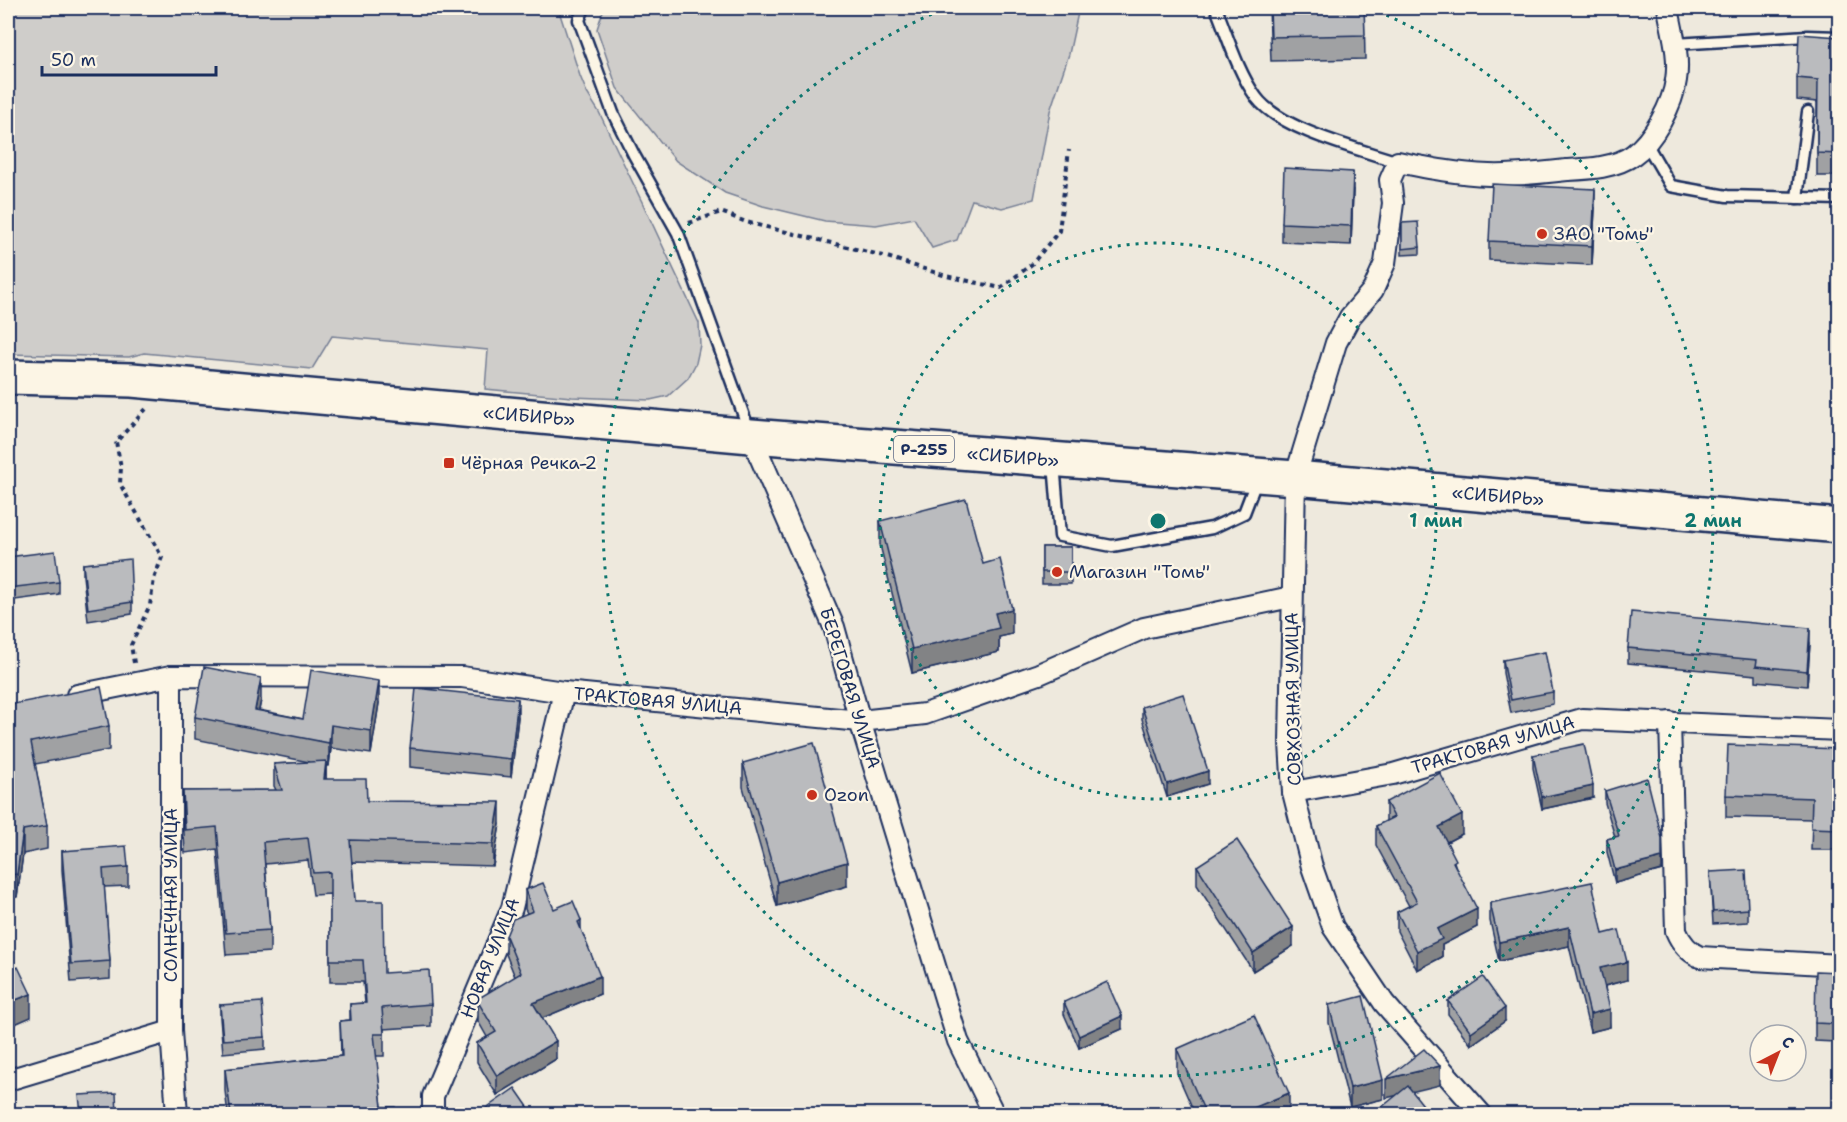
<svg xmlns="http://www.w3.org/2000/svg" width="1847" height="1122" font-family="'Shantell Sans',sans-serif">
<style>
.green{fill:#cfcdca;stroke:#757e94;stroke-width:1.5}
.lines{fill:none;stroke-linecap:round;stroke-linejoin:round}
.lane-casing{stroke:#1b2f5e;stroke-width:15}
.street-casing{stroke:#1b2f5e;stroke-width:24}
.highway-casing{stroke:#1b2f5e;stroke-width:38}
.path{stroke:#1b2f5e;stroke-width:4;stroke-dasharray:4.5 4.5;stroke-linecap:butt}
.lane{stroke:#fcf5e5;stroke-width:10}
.street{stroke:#fcf5e5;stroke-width:20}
.highway{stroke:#fcf5e5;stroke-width:33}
.wall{fill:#a0a1a3;stroke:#1b2f5e;stroke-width:1.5}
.shaded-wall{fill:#828385;stroke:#1b2f5e;stroke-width:1.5}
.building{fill:#babbbe;stroke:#1b2f5e;stroke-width:1.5}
.ring{fill:none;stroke:#0f766e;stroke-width:3;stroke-dasharray:3 6}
.poi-dot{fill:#c8321e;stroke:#fcf5e5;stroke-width:2}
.labels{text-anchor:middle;stroke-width:4.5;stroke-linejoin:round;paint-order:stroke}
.shield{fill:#fcf5e5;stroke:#5e6a86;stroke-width:1.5}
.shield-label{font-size:16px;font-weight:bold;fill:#1b2f5e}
.poi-label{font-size:18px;fill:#1b2f5e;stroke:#fcf5e5;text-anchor:start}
.street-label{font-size:18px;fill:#1b2f5e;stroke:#fcf5e5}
.centre{fill:#0f766e;stroke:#fcf5e5;stroke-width:3}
.ring-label{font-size:18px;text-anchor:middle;font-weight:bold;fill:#0f766e;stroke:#fcf5e5;stroke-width:4.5;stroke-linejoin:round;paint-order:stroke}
</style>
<rect width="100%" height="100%" fill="#eee9dd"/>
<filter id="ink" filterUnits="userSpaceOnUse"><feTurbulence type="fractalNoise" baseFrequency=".0167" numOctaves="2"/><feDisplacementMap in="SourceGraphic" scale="12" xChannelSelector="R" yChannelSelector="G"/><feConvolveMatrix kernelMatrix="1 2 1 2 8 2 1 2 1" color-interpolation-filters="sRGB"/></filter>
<g filter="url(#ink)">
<!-- green -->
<g class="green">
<polygon points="8,8 558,8 580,76 587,93 599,112 643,204 699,323 700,345 696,363 688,378 668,396 650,400 572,397 485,389 488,350 332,336 312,369 144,353 129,357 8,354"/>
<polygon points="604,8 1079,8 1069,54 1050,111 1034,199 1002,208 972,200 957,240 932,248 914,218 876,225 825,221 763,206 725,193 676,161 617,88 597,29"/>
</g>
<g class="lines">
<!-- lane casing -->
<g class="lane-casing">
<g id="lane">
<polyline points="584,8 579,20 613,113 634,155 678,233 749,430"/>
<path d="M1216,8C1228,37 1237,70 1256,97C1280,130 1359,149 1398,162"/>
<polyline points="1675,44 1807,36 1840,37"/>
<polyline points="1646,143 1671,186 1727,196 1840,199"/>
<polyline points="1797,198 1808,112"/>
<polyline points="1054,463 1060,536 1112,546 1212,528 1244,513 1257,479"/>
</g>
</g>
<!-- street casing -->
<g class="street-casing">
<g id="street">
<polyline points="751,436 834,627 860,721 958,1041 994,1114"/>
<polyline points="171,676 171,1031 177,1114"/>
<polyline points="77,695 171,676 462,677 564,692 860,721 925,714 1039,674 1144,628 1291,597"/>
<path d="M1670,722L1676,931C1681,943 1689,952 1700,957L1840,965"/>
<polyline points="1293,792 1393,774 1582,719 1840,730"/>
<polyline points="8,1080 171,1031"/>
<polyline points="433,1114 433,1096 512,908 564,692"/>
<path d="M1481,1114L1384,1003L1333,927L1312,867L1293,792L1290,743L1295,478L1336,343L1350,317L1373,290L1385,263L1393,203L1390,180L1398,162C1428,168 1458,174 1489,175C1515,176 1541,173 1567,170C1588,169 1615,168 1633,155C1653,141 1673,104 1676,80C1680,56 1672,31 1668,8"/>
</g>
</g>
<!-- highway casing -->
<g class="highway-casing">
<polyline id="highway" points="8,377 132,380 751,436 1295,478 1840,526"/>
</g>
<!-- path -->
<g class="path">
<polyline points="689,223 721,212 746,222 884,256 946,276 1001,288 1032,264 1059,231 1069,150"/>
<polyline points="134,663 131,645 150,605 154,579 162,557 120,484 121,467 116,442 146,409"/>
</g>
<!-- lane -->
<use href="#lane" class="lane"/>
<!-- street -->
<use href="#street" class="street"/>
<!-- highway -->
<use href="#highway" class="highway"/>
</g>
<!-- wall -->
<g class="wall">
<polygon points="1269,8 1364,8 1365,59 1271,61"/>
<polygon points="1839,37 1839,176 1817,176 1817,102 1797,100 1797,78"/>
<polygon points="1353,190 1351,245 1282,242 1282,223"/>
<polygon points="1595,208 1592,265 1489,260 1489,241"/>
<polygon points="1402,223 1420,247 1420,254 1402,255"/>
<polygon points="880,521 983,564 1012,634 999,637 999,652 912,673 880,545"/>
<rect x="1042" y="547" width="29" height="37"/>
<polygon points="8,557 59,582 59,594 8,601"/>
<polygon points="83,564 132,602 132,614 88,621 83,576"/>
<polygon points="1810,643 1807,686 1756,681 1756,675 1628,663 1628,648"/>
<polygon points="1503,660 1553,692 1553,704 1511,713 1503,673"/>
<polygon points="261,700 259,710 303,719 379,703 371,754 331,748 329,766 326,766 326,779 367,801 500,824 493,866 352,862 355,901 384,973 431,1004 431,1026 384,1029 384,1056 376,1056 382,1107 395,1114 228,1114 225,1091 225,1069 341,1056 340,1021 350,1020 350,1004 365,1003 363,982 330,982 330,894 313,895 308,860 265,864 270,930 270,952 226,955 217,849 185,853 183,814 183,791 276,790 274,786 274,764 309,762 195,739 195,717"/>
<polygon points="8,705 109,726 109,750 35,764 47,826 47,849 23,854 17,897 8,898"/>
<polygon points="1142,707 1208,784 1167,797 1142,719"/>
<polygon points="518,717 511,777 410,767 410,748"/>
<polygon points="1839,749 1839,850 1811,850 1812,819 1726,817 1726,795"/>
<polygon points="1533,755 1593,798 1542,809 1533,768"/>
<polygon points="743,763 847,886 777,906 743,787"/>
<polygon points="1605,791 1662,870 1615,883 1607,852 1607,839 1615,837 1605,803"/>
<polygon points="1386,802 1462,834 1447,842 1477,927 1442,945 1442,957 1417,970 1397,931 1397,912 1409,906 1376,845 1376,826 1386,821"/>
<polygon points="62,851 128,867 128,886 104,887 110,961 110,979 71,982 62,870"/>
<polygon points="1197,866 1293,946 1253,971 1197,885"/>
<polygon points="1710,872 1748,909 1748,922 1713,924"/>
<polygon points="525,890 554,909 581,931 600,994 542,1018 556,1059 497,1095 477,1062 477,1043 487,1037 478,1021 478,1002 515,977 506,954 506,936 527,913 525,909"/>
<polygon points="1490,903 1603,934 1627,980 1605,986 1610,1027 1590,1032 1569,946 1499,961 1490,921"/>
<polygon points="1839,972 1839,1111 1834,1111 1835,1042 1815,1041 1815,1023"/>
<polygon points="1448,1001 1505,1021 1471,1045 1448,1014"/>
<polygon points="1064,1002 1122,1029 1079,1048 1064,1014"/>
<polygon points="220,1005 265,1037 265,1049 223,1053 220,1018"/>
<polygon points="1329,1005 1383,1099 1350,1107 1329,1023"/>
<polygon points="1177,1049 1289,1114 1195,1114 1177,1073"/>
</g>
<!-- shaded-wall -->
<g class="shaded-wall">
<polygon points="1353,172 1353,190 1351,245 1351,226"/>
<polygon points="1595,189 1595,208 1592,265 1592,246"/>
<polygon points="1012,609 1012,634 999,637 999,652 912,673 912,649 995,613"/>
<polygon points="1810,628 1810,643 1807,686 1807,671"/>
<polygon points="261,678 261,700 255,729 255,710"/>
<polygon points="379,681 379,703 371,754 371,731"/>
<polygon points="518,699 518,717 511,777 511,759"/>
<polygon points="331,725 331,748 329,766 329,743"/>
<polygon points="326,761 326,783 324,779"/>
<polygon points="1208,771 1208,784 1167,797 1167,784"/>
<polygon points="1593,786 1593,798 1542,809 1542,797"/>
<polygon points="500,802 500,824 493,866 493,844"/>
<polygon points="1462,815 1462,834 1439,846 1439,827"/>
<polygon points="23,830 23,854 17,897 17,874"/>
<polygon points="1662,858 1662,870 1615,883 1615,870"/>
<polygon points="847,862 847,886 777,906 777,882"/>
<polygon points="1477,909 1477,927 1442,945 1442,957 1417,970 1417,951 1437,929"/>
<polygon points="581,920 581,939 578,922"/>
<polygon points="1293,927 1293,946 1253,971 1253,953"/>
<polygon points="1569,927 1569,946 1499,961 1499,942"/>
<polygon points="1627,962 1627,980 1600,987 1600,968"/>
<polygon points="600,976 600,994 533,1022 533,1003"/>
<polygon points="31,994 31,1017 8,1027 8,1003"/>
<polygon points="1505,1008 1505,1021 1471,1045 1471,1032"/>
<polygon points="1610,1009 1610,1027 1590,1032 1590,1014"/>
<polygon points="1122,1016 1122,1029 1079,1048 1079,1036"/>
<polygon points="556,1041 556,1059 497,1095 497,1076"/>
<polygon points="1440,1066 1440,1085 1386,1098 1386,1079"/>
<polygon points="1383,1080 1383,1099 1350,1107 1350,1088"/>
<polygon points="1289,1093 1289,1114 1239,1114"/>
</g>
<!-- building -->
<g class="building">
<polygon points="1270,8 1364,8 1365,35 1271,37"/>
<polygon points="1799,34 1839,37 1839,154 1817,153 1818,80 1797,78"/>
<polygon points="1284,168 1353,172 1351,226 1282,223"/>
<polygon points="1492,184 1595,189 1592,246 1489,241"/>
<polygon points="1418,222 1420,247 1402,249 1402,223"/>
<polygon points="966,499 983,564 1000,559 1012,609 995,613 999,628 912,649 880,521"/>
<rect x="1042" y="547" width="29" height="25"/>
<polygon points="55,551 59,582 8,588 8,557"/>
<polygon points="130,559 132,602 88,609 83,564"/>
<polygon points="1631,612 1810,628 1807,671 1756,666 1757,660 1628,648"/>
<polygon points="1545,652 1553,692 1511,700 1503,660"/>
<polygon points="204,667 261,678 255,710 303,719 311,670 379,681 371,731 331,725 329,743 195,717"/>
<polygon points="101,687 109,726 31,742 47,826 23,830 17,874 8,875 8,705"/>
<polygon points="416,688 518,699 511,759 410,748"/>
<polygon points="1183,694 1208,771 1167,784 1142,707"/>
<polygon points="814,743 847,862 777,882 743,763"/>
<polygon points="1584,744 1593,786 1542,797 1533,755"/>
<polygon points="1728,745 1839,749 1839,829 1811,828 1812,798 1726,795"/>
<polygon points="326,761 324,779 366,779 367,801 500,802 493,844 350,840 355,901 383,901 384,973 429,970 431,1004 382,1008 384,1034 374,1034 382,1107 395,1107 395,1114 358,1114 358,1111 324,1114 231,1114 225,1069 342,1056 340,1021 351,1020 350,1004 366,1003 363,960 330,960 330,872 313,873 308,838 263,842 270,930 226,933 217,827 185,830 183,791 282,790 274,764"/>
<polygon points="1440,773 1462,815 1439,827 1456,860 1453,862 1477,909 1437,929 1442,939 1417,951 1397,912 1417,902 1376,826 1394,817 1386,802"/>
<polygon points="1647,778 1662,838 1662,858 1615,870 1607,839 1619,836 1605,791"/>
<polygon points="1237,840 1293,927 1253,953 1197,866"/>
<polygon points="126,846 128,867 103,869 110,961 71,964 62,851"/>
<polygon points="1746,870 1748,909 1713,912 1710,872"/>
<polygon points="1592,882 1603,934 1619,930 1627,962 1600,968 1610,1009 1590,1014 1569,927 1499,942 1490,903"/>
<polygon points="543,883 554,909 573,901 581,920 578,922 600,976 533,1003 556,1041 497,1076 477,1043 496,1032 478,1002 479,998 521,973 506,936 513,919 533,911 525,890"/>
<polygon points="18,967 31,994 8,1003 8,973"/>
<polygon points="1816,971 1839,972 1839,1093 1834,1092 1836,1024 1815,1023"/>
<polygon points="1483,977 1505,1008 1471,1032 1448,1001"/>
<polygon points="1107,982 1122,1016 1079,1036 1064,1002"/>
<polygon points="1363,996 1383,1080 1350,1088 1329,1005"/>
<polygon points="262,1002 265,1037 223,1040 220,1005"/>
<polygon points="1254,1015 1289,1093 1239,1114 1193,1114 1204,1110 1177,1049"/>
<polygon points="1424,1049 1440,1066 1386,1079"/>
<polygon points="1408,1086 1430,1114 1380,1114 1377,1111"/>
<polygon points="515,1088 533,1114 480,1114 479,1113"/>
<polygon points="116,1093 117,1114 81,1114 79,1095"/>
</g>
</g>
<!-- distance rings -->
<g class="ring">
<circle cx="1158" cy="521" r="278"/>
<path d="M1370 8A555 555 0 1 1 946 8"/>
</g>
<!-- markers -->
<g class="poi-dot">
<circle cx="1542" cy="234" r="6"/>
<rect x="443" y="457" width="12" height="12" rx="3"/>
<circle cx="1057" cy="572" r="6"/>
<circle cx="812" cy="795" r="6"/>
</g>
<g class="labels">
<!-- shield labels -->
<rect class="shield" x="894" y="436" width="60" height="26" rx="4.5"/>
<g class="shield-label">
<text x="924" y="455">Р-255</text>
</g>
<!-- poi labels -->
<g class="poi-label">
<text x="1554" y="240">ЗАО "Томь"</text>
<text x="461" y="469">Чёрная Речка-2</text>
<text x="1069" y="578">Магазин "Томь"</text>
<text x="824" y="801">Ozon</text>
</g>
<!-- street labels -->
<g class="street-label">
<text transform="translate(529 416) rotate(5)" y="6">«СИБИРЬ»</text>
<text transform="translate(1013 457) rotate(5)" y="6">«СИБИРЬ»</text>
<text transform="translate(1498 496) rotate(5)" y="6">«СИБИРЬ»</text>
<text transform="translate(850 688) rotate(73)" y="6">БЕРЕГОВАЯ УЛИЦА</text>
<text transform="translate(1293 699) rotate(-91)" y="6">СОВХОЗНАЯ УЛИЦА</text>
<text transform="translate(658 701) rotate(5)" y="6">ТРАКТОВАЯ УЛИЦА</text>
<text transform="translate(1493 745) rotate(-16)" y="6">ТРАКТОВАЯ УЛИЦА</text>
<text transform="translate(171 895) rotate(-90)" y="6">СОЛНЕЧНАЯ УЛИЦА</text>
<text transform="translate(490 958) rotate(-68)" y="6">НОВАЯ УЛИЦА</text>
</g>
</g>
<circle cx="1158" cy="521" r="9" class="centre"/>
<g class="ring-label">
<text x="1436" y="527">1 мин</text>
<text x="1713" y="527">2 мин</text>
</g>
<!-- margin -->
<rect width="1847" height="1122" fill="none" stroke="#fcf5e5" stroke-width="30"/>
<rect x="15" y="15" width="1817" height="1092" fill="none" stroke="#1b2f5e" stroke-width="2" filter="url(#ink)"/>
<!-- north arrow -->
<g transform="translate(1778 1053) rotate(42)"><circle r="28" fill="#fcf5e5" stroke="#a2a6af" stroke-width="1.5"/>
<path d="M0-4.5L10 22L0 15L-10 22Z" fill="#c8321e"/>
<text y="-9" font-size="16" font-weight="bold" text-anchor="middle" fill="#1b2f5e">С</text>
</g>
<!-- scale -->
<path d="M42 66v9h174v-9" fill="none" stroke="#1b2f5e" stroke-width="3"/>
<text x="51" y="66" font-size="18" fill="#1b2f5e" stroke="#fcf5e5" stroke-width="4.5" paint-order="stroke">50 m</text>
</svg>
